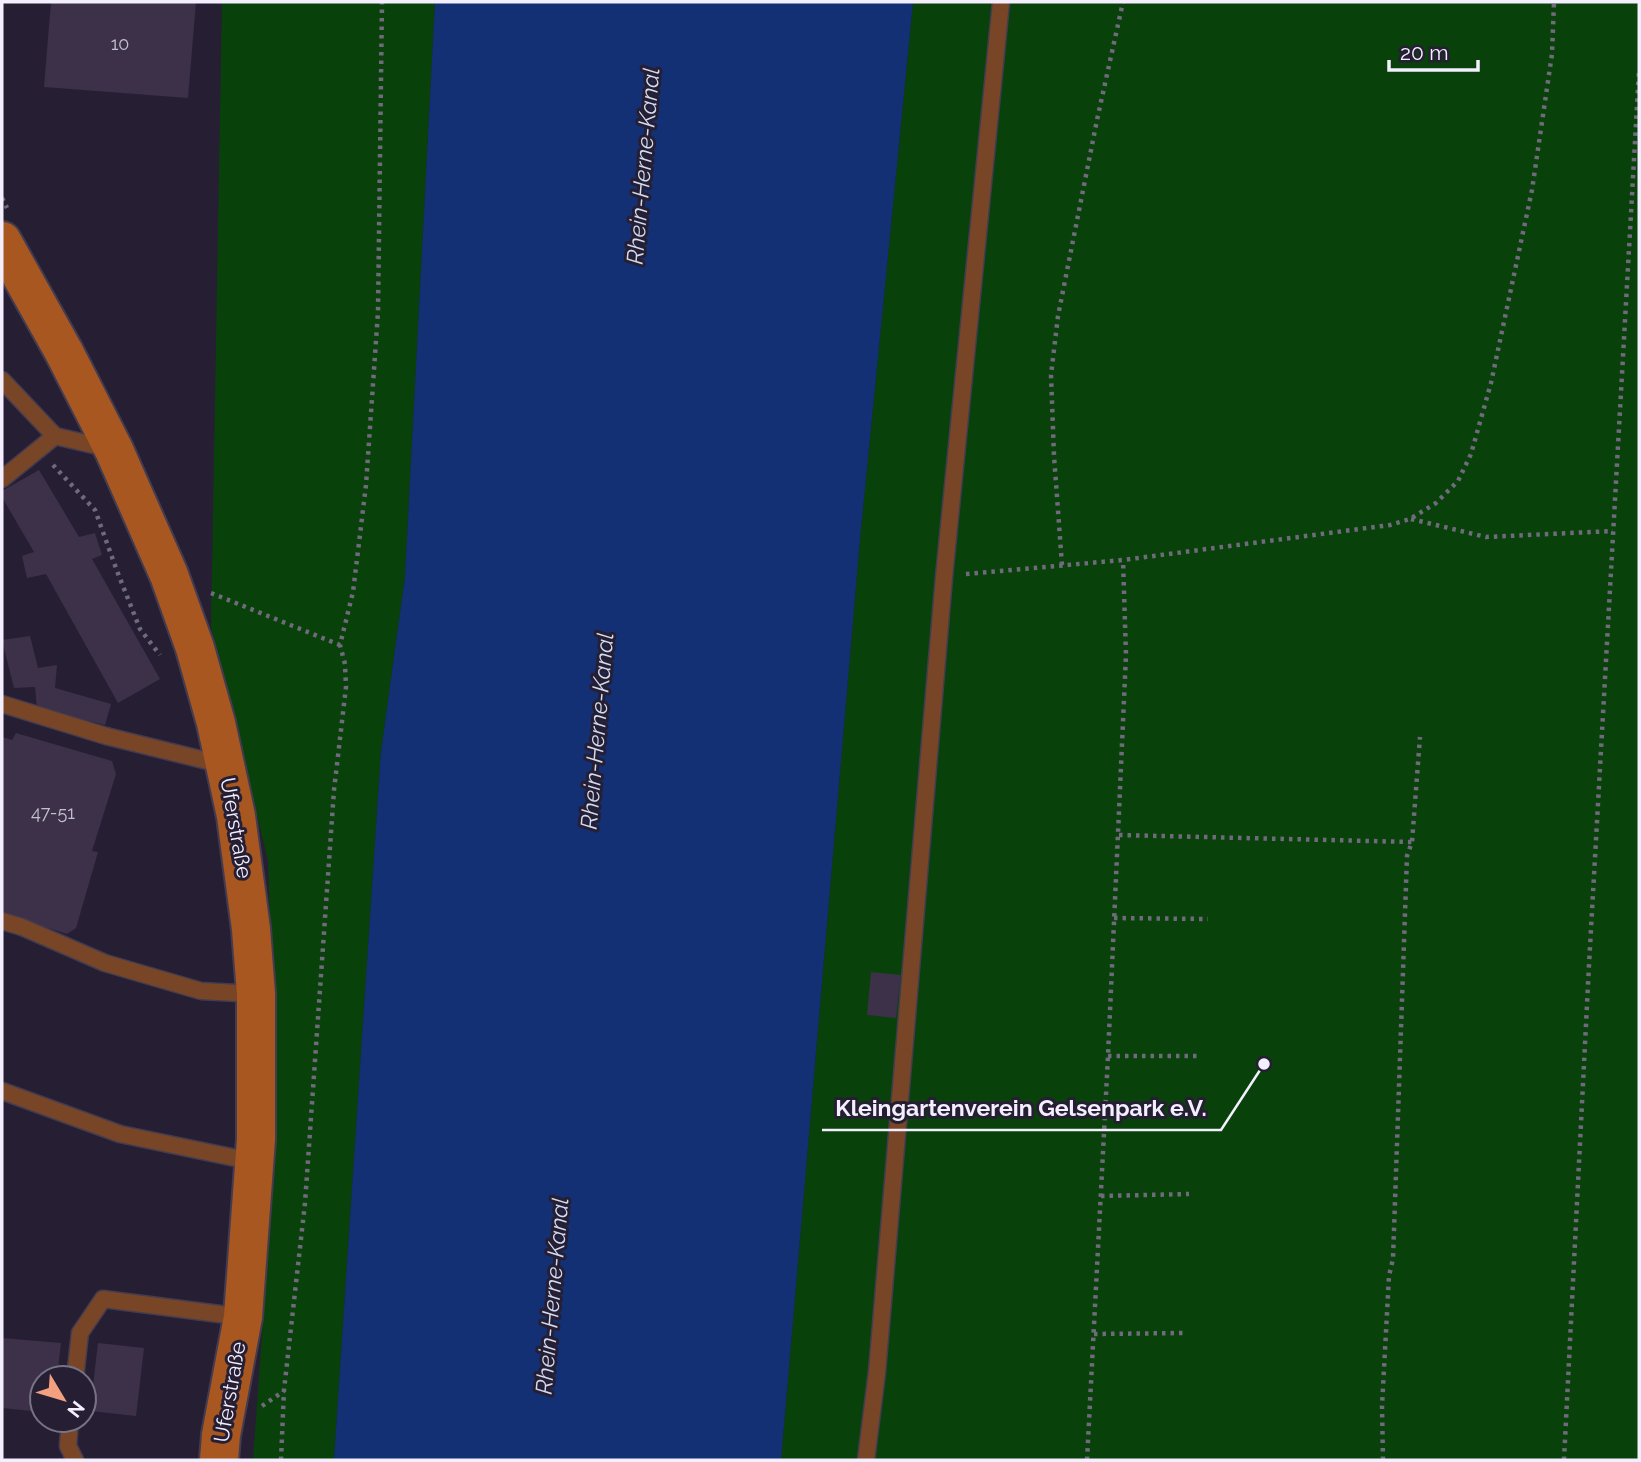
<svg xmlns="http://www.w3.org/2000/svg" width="1641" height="1462" font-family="Raleway,sans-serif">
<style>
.green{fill:#09410a}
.water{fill:#133074}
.building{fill:#3c3148}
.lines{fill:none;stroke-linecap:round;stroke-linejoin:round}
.lane-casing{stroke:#433c50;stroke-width:19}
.secondary-casing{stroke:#433c50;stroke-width:42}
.path{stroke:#706a7d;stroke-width:4.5;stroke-dasharray:3.5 5;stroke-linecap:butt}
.lane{stroke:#784627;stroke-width:16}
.secondary{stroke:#a85721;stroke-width:38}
.labels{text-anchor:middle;stroke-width:6;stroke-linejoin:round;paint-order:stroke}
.number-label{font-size:18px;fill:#c5c0d0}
.street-label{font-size:21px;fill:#f3effe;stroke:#261f34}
.water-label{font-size:23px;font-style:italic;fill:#d2dcf1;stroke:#261f34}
.leader{fill:none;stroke:#f3effe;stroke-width:2.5}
.callout-dot{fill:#f3effe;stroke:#261f34;stroke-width:2.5}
.callout-label{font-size:23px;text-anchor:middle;font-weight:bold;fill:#f3effe;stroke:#261f34;stroke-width:6;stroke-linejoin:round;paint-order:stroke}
</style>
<rect width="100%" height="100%" fill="#261f34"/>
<!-- green -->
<g class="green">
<polygon points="222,2 435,2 405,577 381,752 334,1460 253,1460 277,1123 268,861 211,627"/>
<polygon points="913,2 1639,2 1639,1460 781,1460 860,539"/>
</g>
<!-- water -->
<polygon class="water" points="435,2 913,2 860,539 781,1460 334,1460 381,752 405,577"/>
<!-- building -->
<g class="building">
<polygon points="51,2 196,2 188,98 44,87"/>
<polygon points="39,470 79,537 95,533 102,555 92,559 160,679 118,703 46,574 27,578 22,556 34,552 2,497 2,491"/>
<polygon points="30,636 38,668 57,665 55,688 111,704 105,725 37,708 35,687 14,688 2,640"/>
<polygon points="16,733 112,761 116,774 92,851 98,852 76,928 67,934 2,913 2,737 12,740"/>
<polygon points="871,972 901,975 896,1018 867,1015"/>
<polygon points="2,1338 61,1343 57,1378 42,1378 42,1412 2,1408"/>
<polygon points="98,1343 144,1348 136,1416 90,1411"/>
</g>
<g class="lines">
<!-- lane casing -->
<g class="lane-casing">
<g id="lane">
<polyline points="2,380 55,436 111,449"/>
<polyline points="2,479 55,436"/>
<polyline points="2,704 106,736 224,765"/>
<polyline points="2,921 22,927 105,963 201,991 256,994"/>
<polyline points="2,1091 120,1134 255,1162"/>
<polyline points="75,1378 80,1333 103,1299 243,1317"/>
<polyline points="70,1420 68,1446 75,1460"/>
<polyline points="866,1460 877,1372 944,577 1001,2"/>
</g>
</g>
<!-- secondary casing -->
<g class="secondary-casing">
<polyline id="secondary" points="2,241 64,352 114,450 169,575 195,648 216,723 236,816 251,929 256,994 256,1139 243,1317 221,1435 219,1460"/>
</g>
<!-- path -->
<g class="path">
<polyline points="2,198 7,208"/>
<polyline points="53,465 95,510 117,571 140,629 160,655"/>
<polyline points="1411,519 1486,537 1613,531"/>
<polyline points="1062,565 1054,456 1051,375 1058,316 1097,120 1123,2"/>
<polyline points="966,574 1123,560 1390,525 1410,519 1436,503 1458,481 1471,454 1491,383 1532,190 1552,54 1554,2"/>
<polyline points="211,593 340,645"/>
<polyline points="1119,835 1412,842"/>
<polyline points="1114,918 1208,919"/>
<polyline points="1108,1056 1200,1056"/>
<polyline points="1101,1196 1189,1194"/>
<polyline points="1094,1334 1185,1333"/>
<polyline points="262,1406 284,1391"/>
<polyline points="281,1460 284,1390 305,1203 334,790 346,687 345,664 340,645 353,592 366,485 378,312 382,2"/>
<polyline points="1087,1460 1108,1056 1126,655 1123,560"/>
<polyline points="1383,1460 1382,1406 1389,1276 1393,1259 1407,856 1412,842 1420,737"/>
<polyline points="1564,1460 1589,965 1639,70"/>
</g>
<!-- lane -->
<use href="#lane" class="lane"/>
<!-- secondary -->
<use href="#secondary" class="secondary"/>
</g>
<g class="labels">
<!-- number labels -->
<g class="number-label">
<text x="120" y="50">10</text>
<text x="53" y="819">47-51</text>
</g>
<!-- street labels -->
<g class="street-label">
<text transform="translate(236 828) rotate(80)" y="7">Uferstraße</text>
<text transform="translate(230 1392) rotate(-80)" y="7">Uferstraße</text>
</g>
<!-- water labels -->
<g class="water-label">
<text transform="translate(643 166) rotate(-85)" y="8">Rhein-Herne-Kanal</text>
<text transform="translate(597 731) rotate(-85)" y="8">Rhein-Herne-Kanal</text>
<text transform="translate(552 1296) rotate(-85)" y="8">Rhein-Herne-Kanal</text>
</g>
</g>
<!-- callouts -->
<path class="leader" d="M1264 1064L1221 1130H822"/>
<circle class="callout-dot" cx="1264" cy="1064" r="7"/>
<g class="callout-label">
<text x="1021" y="1116">Kleingartenverein Gelsenpark e.V.</text>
</g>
<!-- border -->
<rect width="1641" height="1462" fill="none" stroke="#f3effe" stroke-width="7"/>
<!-- north arrow -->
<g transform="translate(63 1399) rotate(128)"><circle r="33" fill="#261f34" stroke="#787285" stroke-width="2"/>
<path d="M0-5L12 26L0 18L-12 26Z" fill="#f2a07f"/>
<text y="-10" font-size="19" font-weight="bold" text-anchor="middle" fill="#f3effe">N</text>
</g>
<!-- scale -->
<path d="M1389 60v10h89v-10" fill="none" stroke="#f3effe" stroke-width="3.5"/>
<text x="1400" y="60" font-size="21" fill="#f3effe" stroke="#261f34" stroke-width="5" paint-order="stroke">20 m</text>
</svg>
